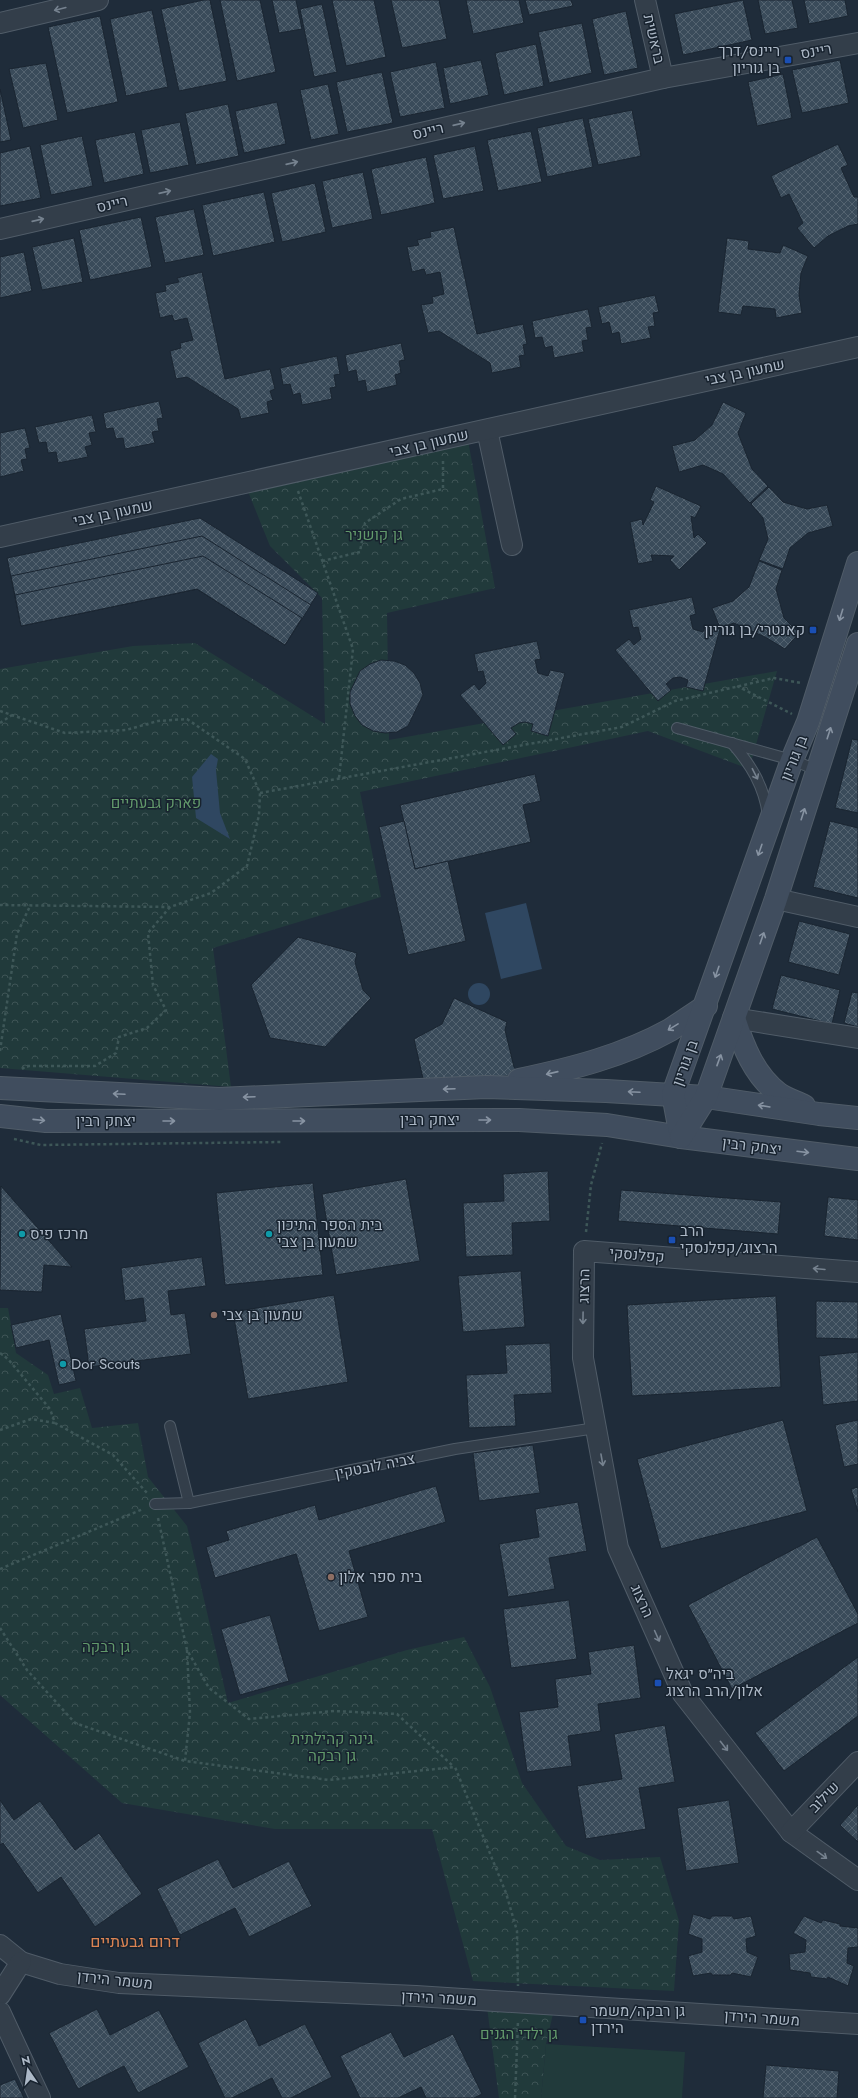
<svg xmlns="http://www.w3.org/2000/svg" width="858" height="2098" font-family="Jost,Heebo,sans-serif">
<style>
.green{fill:#213a3b}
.forest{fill:url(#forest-crowns)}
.water{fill:#2f4761}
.building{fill:url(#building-cross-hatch);stroke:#1a2531}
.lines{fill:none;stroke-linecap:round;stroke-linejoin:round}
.lane-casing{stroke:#505c68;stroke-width:12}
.street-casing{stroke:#505c68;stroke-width:22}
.secondary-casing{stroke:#505c68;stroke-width:24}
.path{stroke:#3e5758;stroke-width:2.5;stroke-dasharray:3 3;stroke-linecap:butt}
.lane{stroke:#333e4a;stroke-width:10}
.street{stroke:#333e4a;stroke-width:20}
.secondary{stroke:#404d5e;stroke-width:22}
.oneway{stroke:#76828f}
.oneway2{stroke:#8793a2}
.transit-dot{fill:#1a4fb4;stroke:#18232f;stroke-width:1.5}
.culture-dot{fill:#0f9aa8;stroke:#18232f;stroke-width:1.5}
.education-dot{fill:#8d6e63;stroke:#18232f;stroke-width:1.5}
.labels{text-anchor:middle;stroke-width:3;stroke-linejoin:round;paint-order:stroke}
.street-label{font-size:15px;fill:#adb9c7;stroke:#18232f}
.poi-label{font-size:15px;fill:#adb9c7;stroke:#18232f;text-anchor:start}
.park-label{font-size:15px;fill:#62996b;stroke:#18232f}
.neighbourhood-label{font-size:16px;fill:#dc8453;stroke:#18232f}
</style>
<defs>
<pattern id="forest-crowns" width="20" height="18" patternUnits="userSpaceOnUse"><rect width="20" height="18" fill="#213a3b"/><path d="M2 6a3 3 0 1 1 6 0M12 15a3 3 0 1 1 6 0" fill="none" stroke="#3f5456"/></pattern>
<pattern id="building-cross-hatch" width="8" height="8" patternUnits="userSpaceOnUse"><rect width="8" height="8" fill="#3a4b5a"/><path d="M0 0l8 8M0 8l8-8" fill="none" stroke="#546370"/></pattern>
</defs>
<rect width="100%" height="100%" fill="#1f2c3a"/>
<!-- green -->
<polygon class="green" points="546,2044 685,2052 682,2098 541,2098"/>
<!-- forest -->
<g class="forest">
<polygon points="467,435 495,588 387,613 389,740 777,671 749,769 648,731 360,792 381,897 213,948 231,1087 0,1068 0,669 133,646 195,643 325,724 322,598 270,546 245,484"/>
<polygon points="0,1308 8,1308 16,1353 48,1375 54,1394 80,1388 92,1428 138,1423 148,1477 187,1526 228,1703 407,1650 464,1637 490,1687 522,1783 566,1846 600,1860 660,1857 679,1921 674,1991 473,1981 432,1829 275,1829 122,1803 0,1695"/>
<polygon points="555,2005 546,2044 541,2098 499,2098 487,2007"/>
</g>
<!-- water -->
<g class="water">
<polygon points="211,754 218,759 216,770 220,813 230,839 196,818 192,777"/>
<polygon points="526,903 542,969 501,979 485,913"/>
<circle cx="479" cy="994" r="11"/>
</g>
<!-- building -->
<g class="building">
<polygon points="204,0 210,0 227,81 179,91 161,9"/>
<polygon points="220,0 260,0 276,72 237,81"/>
<polygon points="272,0 296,0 302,29 279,33"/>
<polygon points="332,0 374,0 386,57 346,66"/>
<polygon points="391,0 439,0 447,39 402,48"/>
<polygon points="466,0 519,0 524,23 473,34"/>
<polygon points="525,0 571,0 573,6 529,15"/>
<polygon points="743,0 752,40 683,55 674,14"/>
<polygon points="758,0 792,0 798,28 765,34"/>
<polygon points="804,0 845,0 848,16 809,24"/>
<polygon points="322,4 337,72 314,77 300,9"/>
<polygon points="152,10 168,87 126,96 110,19"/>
<polygon points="626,11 638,68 604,75 592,19"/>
<polygon points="100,16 118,102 67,113 48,27"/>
<polygon points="582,23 592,73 549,83 538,32"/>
<polygon points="536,44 544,86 504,95 495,53"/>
<polygon points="481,60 489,95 450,104 443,68"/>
<polygon points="840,60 849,103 802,113 792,70"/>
<polygon points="436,62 445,108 400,117 390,72"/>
<polygon points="46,63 58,120 23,128 9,69"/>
<polygon points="382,72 393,123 347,132 336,82"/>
<polygon points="783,74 792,118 757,126 748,82"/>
<polygon points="328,84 339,134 311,140 300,90"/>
<polygon points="0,89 11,140 0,142"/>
<polygon points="277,102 286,144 244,153 235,111"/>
<polygon points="228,104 239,156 196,165 185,113"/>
<polygon points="632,110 641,156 598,165 588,119"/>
<polygon points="583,118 593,167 547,177 537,128"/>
<polygon points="180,122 189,165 150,173 141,130"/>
<polygon points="531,131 542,182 498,191 487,140"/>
<polygon points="135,132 144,174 104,183 95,140"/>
<polygon points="82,136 93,186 51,195 40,145"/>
<polygon points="838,144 848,165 841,168 854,197 858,197 858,224 848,226 828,236 814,248 797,228 803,223 789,194 781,198 771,176"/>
<polygon points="30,146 41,198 0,206 0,153"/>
<polygon points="475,146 484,191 443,199 433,155"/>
<polygon points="426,157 435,203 381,215 371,169"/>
<polygon points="363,172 373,219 332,228 322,181"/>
<polygon points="315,183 326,232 282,242 271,193"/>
<polygon points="264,192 275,242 213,256 202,205"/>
<polygon points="194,209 204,255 165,263 155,217"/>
<polygon points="141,217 152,267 90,280 79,230"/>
<polygon points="454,227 477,334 523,324 527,344 523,345 525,355 519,356 521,367 492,373 490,363 439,331 428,333 421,305 433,303 432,297 444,294 440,272 426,275 424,269 412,272 407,247 419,245 417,240 431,237 430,232"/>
<polygon points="74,238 83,282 42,290 32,247"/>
<polygon points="727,238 749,241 748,249 780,253 783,245 808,256 801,273 799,295 802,313 776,318 775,309 743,306 741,315 718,312"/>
<polygon points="24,252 32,291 0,298 0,257"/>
<polygon points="202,272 225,379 270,369 275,389 270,391 273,400 267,402 269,413 241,419 238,409 187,377 176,379 170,351 181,348 180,343 193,340 187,318 174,321 172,315 160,318 155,293 166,291 165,285 179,282 177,278"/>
<polygon points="655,295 659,312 653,313 655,326 648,327 651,338 621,344 619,332 612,334 609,322 602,324 598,307"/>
<polygon points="588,309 592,327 586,328 588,340 582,341 584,352 554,358 552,346 545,348 542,337 535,338 532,321"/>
<polygon points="401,343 405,360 399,361 401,373 395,375 397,385 367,392 365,380 358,382 356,370 348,372 345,355"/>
<polygon points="337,356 340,374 334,375 336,387 330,388 332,399 302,405 300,393 293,395 290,384 283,385 280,368"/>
<polygon points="159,401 163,418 157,419 159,431 152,432 155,443 125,449 123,438 116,439 113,428 106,429 103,413"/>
<polygon points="723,402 746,413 738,433 752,469 768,486 750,503 723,474 703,465 679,472 672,446 695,440 712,425"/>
<polygon points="92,415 96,432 89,433 92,445 85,447 88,457 58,463 56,452 48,453 46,442 39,443 35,427"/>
<polygon points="25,428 30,448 25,449 27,459 21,460 24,471 0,477 0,433"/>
<polygon points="656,486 701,506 695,518 691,516 694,538 698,534 707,543 679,570 670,560 674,556 651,555 653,561 638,564 630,522 642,519 643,525 654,502 650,500"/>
<polygon points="769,487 783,502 807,509 827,505 833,526 808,533 790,548 783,569 759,560 768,539 763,518 751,504"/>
<polygon points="200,518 318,593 285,645 197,589 21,626 7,558"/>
<polygon points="202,536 311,605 285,645 197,589 21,626 11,576"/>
<polygon points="203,556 302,618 285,645 197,589 21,626 15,595"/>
<polygon points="759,561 782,570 776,589 784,618 799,633 785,649 765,637 734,623 720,628 712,608 733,601 749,587"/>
<polygon points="692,597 696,614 690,616 693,629 703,632 705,626 720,629 703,691 686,687 688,680 680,677 673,678 666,684 671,690 658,701 615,650 629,639 634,645 641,639 638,627 633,628 629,610"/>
<polygon points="537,641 541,659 535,660 538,673 548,676 550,670 565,673 548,736 531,731 533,724 525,722 519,723 511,728 516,734 503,745 460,695 474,684 479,690 486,683 483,671 478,672 474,654"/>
<polygon points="381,660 394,661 405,665 414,673 420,683 423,695 408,726 397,732 385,733 373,731 362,725 355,716 350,704 350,692 360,671 370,664"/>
<polygon points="852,739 858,740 858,813 835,808"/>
<polygon points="535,774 541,801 523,805 531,842 415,869 400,805"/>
<polygon points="404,821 415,869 448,861 466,941 408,955 379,827"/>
<polygon points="830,821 858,828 858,898 813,887"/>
<polygon points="799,921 850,934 839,975 788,962"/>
<polygon points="298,937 357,953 355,962 363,990 371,998 325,1047 270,1038 251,985"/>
<polygon points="781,975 840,990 832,1024 772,1009"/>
<polygon points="852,992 858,993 858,1027 844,1023"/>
<polygon points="454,998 507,1022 505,1030 514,1067 520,1075 424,1083 414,1039 442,1024"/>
<polygon points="548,1171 550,1221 512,1223 513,1255 466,1257 463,1203 504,1201 503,1174"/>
<polygon points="406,1179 420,1261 336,1275 322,1194"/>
<polygon points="313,1183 323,1275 225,1285 216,1193"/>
<polygon points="1,1186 72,1267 44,1265 42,1292 0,1290"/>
<polygon points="621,1190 781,1202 778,1234 618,1221"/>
<polygon points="828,1197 858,1200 858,1240 824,1236"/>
<polygon points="202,1257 206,1286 168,1291 171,1315 185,1313 191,1354 89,1367 84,1329 146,1321 143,1298 125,1301 121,1268"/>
<polygon points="521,1271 525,1327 463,1332 458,1276"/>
<polygon points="334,1295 348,1382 248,1399 233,1312"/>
<polygon points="776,1296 781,1387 632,1396 627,1305"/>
<polygon points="816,1301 858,1302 858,1339 816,1338"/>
<polygon points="61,1314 76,1381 59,1385 49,1340 16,1348 11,1325"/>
<polygon points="550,1343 552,1393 514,1395 516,1426 469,1428 466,1375 507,1373 505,1345"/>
<polygon points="858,1352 858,1401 823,1405 819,1356"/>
<polygon points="783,1420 807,1511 661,1549 637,1459"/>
<polygon points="858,1420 858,1464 844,1467 835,1425"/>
<polygon points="533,1445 540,1493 479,1501 473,1453"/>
<polygon points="436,1486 446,1522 349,1551 368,1617 319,1631 296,1554 215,1578 206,1547 229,1540 226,1531 315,1505 319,1520"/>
<polygon points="858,1487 858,1512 851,1489"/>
<polygon points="578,1502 587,1551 549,1558 555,1589 508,1597 499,1544 539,1537 535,1509"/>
<polygon points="817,1537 858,1614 858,1623 732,1689 688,1605"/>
<polygon points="569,1600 577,1659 511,1668 503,1609"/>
<polygon points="270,1615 289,1681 240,1695 221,1629"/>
<polygon points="634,1645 641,1698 598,1704 601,1731 568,1736 572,1766 527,1772 519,1712 558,1707 555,1679 591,1674 588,1652"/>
<polygon points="858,1657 858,1716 784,1771 755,1733"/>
<polygon points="665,1725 675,1782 639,1788 646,1829 586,1839 577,1786 622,1779 614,1734"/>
<polygon points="0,1800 14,1820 40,1801 75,1850 99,1833 142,1894 95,1927 61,1877 38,1893 3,1843 0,1845"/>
<polygon points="729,1800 739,1863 686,1871 677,1808"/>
<polygon points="858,1805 858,1842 840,1825"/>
<polygon points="218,1859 233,1888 289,1861 312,1906 249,1937 235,1908 180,1935 157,1889"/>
<polygon points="693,1914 710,1919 712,1916 732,1916 734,1919 751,1916 756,1936 746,1939 747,1952 758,1957 751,1977 732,1973 731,1975 712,1975 711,1973 693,1976 688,1956 702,1952 702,1939 688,1934"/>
<polygon points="804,1916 821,1923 823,1920 840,1924 840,1926 858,1928 858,1947 848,1948 847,1963 854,1966 848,1986 828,1977 827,1979 811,1977 810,1973 790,1970 789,1954 805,1952 806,1940 793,1933"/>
<polygon points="97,2009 110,2035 159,2010 189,2067 138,2093 124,2066 78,2089 49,2033"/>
<polygon points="246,2019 259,2046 305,2024 332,2077 291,2098 282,2098 272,2078 232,2098 225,2098 198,2043"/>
<polygon points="391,2032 404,2057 453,2034 482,2094 474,2098 426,2098 421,2087 398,2098 360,2098 340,2056"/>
<polygon points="766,2065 839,2071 837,2098 763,2098"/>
<polygon points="15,2079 24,2098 0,2098 0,2085"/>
</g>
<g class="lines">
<!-- lane casing -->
<g class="lane-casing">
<g id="lane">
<polyline points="677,728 792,760 817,770"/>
<path d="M732,743C751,765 764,786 768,815"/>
<polyline points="170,1426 189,1503"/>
<polyline points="155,1504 189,1503 455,1449 596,1428"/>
</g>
</g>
<!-- street casing -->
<g class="street-casing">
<g id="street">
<polyline points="645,0 663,78"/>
<polyline points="0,23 98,0"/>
<polyline points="0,229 663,78 858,43"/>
<polyline points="487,430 512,545"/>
<path d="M0,537C286,475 572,410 858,347"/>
<polyline points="776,899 858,917"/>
<polyline points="734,1018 858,1038"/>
<polyline points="858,1272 584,1251 583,1358 618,1548 683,1694 791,1832 858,1880"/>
<polyline points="791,1832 858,1762"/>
<polyline points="0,1945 21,1962 60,1974 119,1983 416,1996 858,2024"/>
<polyline points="0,1995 21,1962"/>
<polyline points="0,2012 40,2098"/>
</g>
</g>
<!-- secondary casing -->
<g class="secondary-casing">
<g id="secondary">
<path d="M734,1018C743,1046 754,1075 779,1094C786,1099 796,1102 804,1106"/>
<path d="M519,1080C571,1069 623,1056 670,1030C682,1022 694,1014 706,1006"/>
<polyline points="0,1088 219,1099 486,1087 606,1091 706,1097 819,1114 858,1118"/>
<polyline points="0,1116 46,1121 519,1120 607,1125 681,1137 858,1159"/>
<polyline points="681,1137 673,1094 792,760 808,722 858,563"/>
<polyline points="681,1137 706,1097 776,899 858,644"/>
</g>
</g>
<!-- path -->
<g class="path">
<polyline points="298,491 353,649 339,778"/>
<polyline points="322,561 360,552 365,523 401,499 443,489 443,458"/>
<polyline points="737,686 792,714"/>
<polyline points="0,711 65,733 126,730 158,721 187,719 245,759 260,793 259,815 247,866 211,893 170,907 0,905"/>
<polyline points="0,723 12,715"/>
<polyline points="260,793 622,727 675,701 774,678 801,683"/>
<polyline points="0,1051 17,934 30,906"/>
<polyline points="22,1069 26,1066 95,1066 116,1053 119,1037 147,1028 166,1010 153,985 148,933 170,907"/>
<polyline points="14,1139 41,1145 282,1142"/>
<polyline points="586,1232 591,1185 602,1143"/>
<polyline points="0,1353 8,1359 50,1409 55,1423 113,1455 147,1493"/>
<polyline points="0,1430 31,1419 55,1423"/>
<polyline points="158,1518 187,1650 209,1688 249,1719 334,1711 397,1714 454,1767"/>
<polyline points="0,1569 143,1509"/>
<polyline points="0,1628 27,1670 75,1723 185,1761"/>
<polyline points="187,1650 190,1713 185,1761 329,1780 455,1767 506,1893 517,1931 518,1986"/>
<polyline points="515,2098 518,2021"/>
</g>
<!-- lane -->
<use href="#lane" class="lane"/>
<!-- street -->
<use href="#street" class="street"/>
<!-- secondary -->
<use href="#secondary" class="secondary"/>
</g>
<!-- one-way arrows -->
<defs><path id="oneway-shaft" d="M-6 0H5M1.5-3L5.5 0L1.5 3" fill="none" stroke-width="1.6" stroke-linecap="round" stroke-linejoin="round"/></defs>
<g class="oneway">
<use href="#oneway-shaft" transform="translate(60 9) rotate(166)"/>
<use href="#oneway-shaft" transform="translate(459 124) rotate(-13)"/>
<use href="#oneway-shaft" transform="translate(292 163) rotate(-13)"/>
<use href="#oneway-shaft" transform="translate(165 192) rotate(-13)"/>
<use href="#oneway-shaft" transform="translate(38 220) rotate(-13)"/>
<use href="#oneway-shaft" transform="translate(755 774) rotate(63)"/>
<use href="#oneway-shaft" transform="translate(819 1269) rotate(-175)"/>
<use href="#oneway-shaft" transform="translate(583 1318) rotate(91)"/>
<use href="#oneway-shaft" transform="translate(602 1460) rotate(80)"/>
<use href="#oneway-shaft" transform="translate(657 1636) rotate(66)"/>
<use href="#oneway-shaft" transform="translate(724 1746) rotate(52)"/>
<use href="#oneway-shaft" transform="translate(822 1855) rotate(36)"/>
</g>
<g class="oneway2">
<use href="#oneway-shaft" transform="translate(841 615) rotate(107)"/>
<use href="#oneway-shaft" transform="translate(829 733) rotate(-72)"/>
<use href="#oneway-shaft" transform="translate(803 814) rotate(-72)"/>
<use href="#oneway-shaft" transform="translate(760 850) rotate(109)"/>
<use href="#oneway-shaft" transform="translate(762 938) rotate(-71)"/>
<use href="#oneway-shaft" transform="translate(717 972) rotate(109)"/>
<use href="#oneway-shaft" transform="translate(673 1027) rotate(148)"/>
<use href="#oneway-shaft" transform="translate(719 1060) rotate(-70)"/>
<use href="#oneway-shaft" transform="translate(552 1073) rotate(167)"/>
<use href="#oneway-shaft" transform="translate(449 1089) rotate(178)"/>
<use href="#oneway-shaft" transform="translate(634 1092) rotate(-177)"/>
<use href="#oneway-shaft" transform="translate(119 1094) rotate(-177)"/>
<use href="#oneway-shaft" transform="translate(249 1097) rotate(178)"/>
<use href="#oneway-shaft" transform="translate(764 1106) rotate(-171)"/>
<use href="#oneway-shaft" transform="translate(39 1120) rotate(6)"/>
<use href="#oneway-shaft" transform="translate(485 1120)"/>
<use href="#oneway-shaft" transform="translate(169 1121)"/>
<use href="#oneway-shaft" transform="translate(299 1121)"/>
<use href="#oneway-shaft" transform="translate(803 1152) rotate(7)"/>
</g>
<!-- markers -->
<g class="transit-dot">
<rect x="784" y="56" width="8" height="8" rx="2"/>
<rect x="809" y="626" width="8" height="8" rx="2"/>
<rect x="668" y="1236" width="8" height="8" rx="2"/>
<rect x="654" y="1679" width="8" height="8" rx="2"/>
<rect x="579" y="2016" width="8" height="8" rx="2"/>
</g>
<g class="culture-dot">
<circle cx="22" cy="1234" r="4"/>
<circle cx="269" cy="1234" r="4"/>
<circle cx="63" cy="1364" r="4"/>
</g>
<g class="education-dot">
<circle cx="214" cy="1315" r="4"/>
<circle cx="331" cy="1577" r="4"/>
</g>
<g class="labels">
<!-- street labels -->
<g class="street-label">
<text transform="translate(654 39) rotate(77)" y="5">בראשית</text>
<text transform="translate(816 51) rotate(-10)" y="5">ריינס</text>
<text transform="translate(428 131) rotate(-13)" y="5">ריינס</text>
<text transform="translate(112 204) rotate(-13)" y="5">ריינס</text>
<text transform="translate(745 372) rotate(-12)" y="5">שמעון בן צבי</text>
<text transform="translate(429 443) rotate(-13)" y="5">שמעון בן צבי</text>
<text transform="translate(113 513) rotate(-12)" y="5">שמעון בן צבי</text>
<text transform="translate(794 758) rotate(-68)" y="5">בן גוריון</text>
<text transform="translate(685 1063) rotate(-70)" y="5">בן גוריון</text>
<text x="430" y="1125">יצחק רבין</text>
<text x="106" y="1126">יצחק רבין</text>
<text transform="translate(752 1146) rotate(7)" y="5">יצחק רבין</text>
<text transform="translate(637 1255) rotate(5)" y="5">קפלנסקי</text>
<text transform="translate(584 1286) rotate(-89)" y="5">הרצוג</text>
<text transform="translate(375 1466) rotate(-11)" y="5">צביה לובטקין</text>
<text transform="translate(642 1601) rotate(66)" y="5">הרצוג</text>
<text transform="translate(824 1797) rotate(-46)" y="5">שילוב</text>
<text transform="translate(115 1980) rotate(6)" y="5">משמר הירדן</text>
<text transform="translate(439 1998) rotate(3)" y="5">משמר הירדן</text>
<text transform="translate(762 2018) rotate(4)" y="5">משמר הירדן</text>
</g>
<!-- poi labels -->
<g class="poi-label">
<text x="780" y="56" text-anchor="end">ריינס/דרך<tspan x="780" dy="17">בן גוריון</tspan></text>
<text x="805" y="635" text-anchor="end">קאנטרי/בן גוריון</text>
<text x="277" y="1230">בית הספר התיכון<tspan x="277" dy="17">שמעון בן צבי</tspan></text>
<text x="680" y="1236">הרב<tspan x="680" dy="17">הרצוג/קפלנסקי</tspan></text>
<text x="30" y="1239">מרכז פיס</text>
<text x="222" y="1320">שמעון בן צבי</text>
<text x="71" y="1369">Dor Scouts</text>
<text x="339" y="1582">בית ספר אלון</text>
<text x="666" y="1679">ביה״ס יגאל<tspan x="666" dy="17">אלון/הרב הרצוג</tspan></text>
<text x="591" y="2016">גן רבקה/משמר<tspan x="591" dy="17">הירדן</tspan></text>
</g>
<!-- park labels -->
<g class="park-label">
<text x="374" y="540">גן קושניר</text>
<text x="156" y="808">פארק גבעתיים</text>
<text x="106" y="1652">גן רבקה</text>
<text x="332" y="1744">גינה קהילתית<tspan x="332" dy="17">גן רבקה</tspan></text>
<text x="519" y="2039">גן ילדי הגנים</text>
</g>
<!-- neighbourhood labels -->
<g class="neighbourhood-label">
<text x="135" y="1947">דרום גבעתיים</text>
</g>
</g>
<!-- north arrow -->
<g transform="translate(28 2070) rotate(347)" stroke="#18232f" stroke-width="3" paint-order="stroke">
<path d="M0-3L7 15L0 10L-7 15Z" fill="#adb9c7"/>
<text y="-6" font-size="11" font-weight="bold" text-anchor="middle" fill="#adb9c7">N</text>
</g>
</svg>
